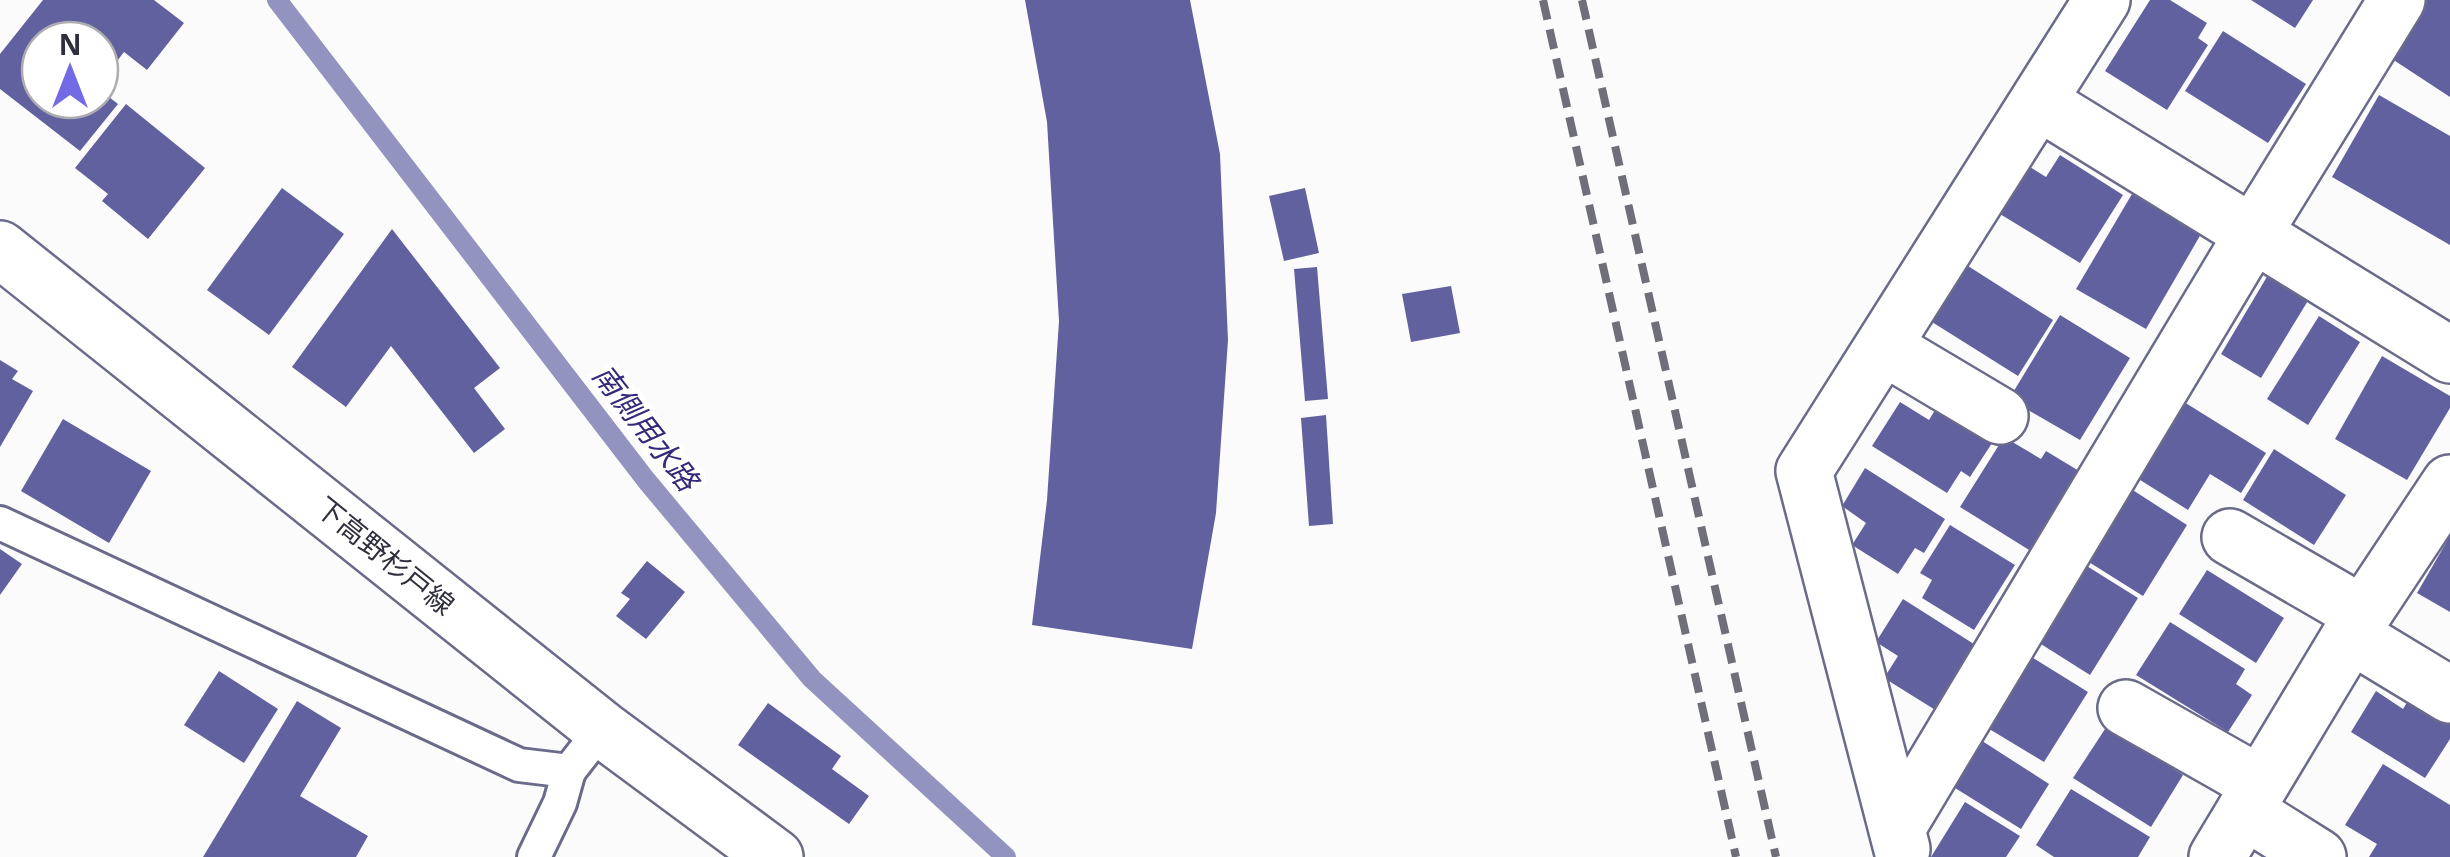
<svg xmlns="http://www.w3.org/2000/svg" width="2450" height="857" font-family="'Open Sans','Noto Sans JP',sans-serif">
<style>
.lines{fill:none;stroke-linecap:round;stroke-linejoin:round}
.stream{stroke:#9293be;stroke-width:20}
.building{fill:#6161a0}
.lane-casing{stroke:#6a6b8a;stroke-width:38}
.street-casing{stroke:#6a6b8a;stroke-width:60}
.secondary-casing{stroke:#6a6b8a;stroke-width:60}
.lane{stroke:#fff;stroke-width:32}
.street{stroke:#fff;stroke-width:55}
.secondary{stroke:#fff;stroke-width:55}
.rail{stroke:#6f6f79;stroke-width:8;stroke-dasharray:20 10;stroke-linecap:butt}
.labels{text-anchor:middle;stroke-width:10;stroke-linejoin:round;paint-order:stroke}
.street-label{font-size:28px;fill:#2f2f3d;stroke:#fff}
.water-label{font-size:30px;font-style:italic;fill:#342a79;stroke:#fff}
</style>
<rect width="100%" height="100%" fill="#fbfbfb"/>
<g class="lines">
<!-- stream -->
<polyline class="stream" points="277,0 646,480 812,679 1006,857"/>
</g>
<!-- building -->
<g class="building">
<polygon points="43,0 154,0 184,23 147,70 124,52 100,83 100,40 40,40 40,100 100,100 100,90 118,104 80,151 0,89 0,54"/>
<polygon points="1025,0 1190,0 1220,154 1228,340 1216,513 1192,649 1032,625 1047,500 1059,321 1047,122"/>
<polygon points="2150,0 2170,0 2207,23 2198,38 2208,45 2167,110 2105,71"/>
<polygon points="2251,0 2313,0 2295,28"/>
<polygon points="2426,0 2450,0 2450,97 2389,57"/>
<polygon points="2223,31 2306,84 2268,143 2185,91"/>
<polygon points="2379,95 2450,136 2450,245 2332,177"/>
<polygon points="126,104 205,168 148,239 102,201 108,194 75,168"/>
<polygon points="2060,155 2123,195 2080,263 2000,214 2030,167 2046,177"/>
<polygon points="282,188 344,234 269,335 207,290"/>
<polygon points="1305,188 1319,253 1284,261 1269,196"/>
<polygon points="2132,194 2201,234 2146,329 2076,289"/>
<polygon points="392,229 500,368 474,388 505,429 474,453 391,346 346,407 292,367"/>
<polygon points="1968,266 2053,320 2018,376 1932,322"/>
<polygon points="1317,267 1328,399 1305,401 1294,269"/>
<polygon points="2268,275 2309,299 2261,378 2221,354"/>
<polygon points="1451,286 1460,333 1411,342 1402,294"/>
<polygon points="2060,315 2130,358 2080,440 2009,399"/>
<polygon points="2319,316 2360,342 2308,425 2267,399"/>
<polygon points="2382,356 2450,396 2450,408 2407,480 2335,439"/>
<polygon points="0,360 18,371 12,379 33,391 0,447"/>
<polygon points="1900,402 1929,420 1938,405 1994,440 1970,477 1961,471 1947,493 1872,446"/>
<polygon points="2184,402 2266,453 2241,493 2210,474 2188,510 2137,478"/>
<polygon points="1326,415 1333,524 1309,526 1301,418"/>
<polygon points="63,419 151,471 109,543 21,491"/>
<polygon points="2004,437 2041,459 2046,451 2084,474 2034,553 1960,507"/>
<polygon points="2274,449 2346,495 2314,545 2243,500"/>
<polygon points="1865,468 1945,519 1924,553 1915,548 1898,574 1852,545 1866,523 1842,506"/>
<polygon points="2128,487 2187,525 2143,596 2084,559"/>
<polygon points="1950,525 2015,565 1974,630 1922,598 1932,580 1920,573"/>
<polygon points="2450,536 2450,612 2417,593"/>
<polygon points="0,549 22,564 0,595"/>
<polygon points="647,561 685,592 646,639 616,616 630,599 621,593"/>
<polygon points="2082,563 2138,598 2090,675 2033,639"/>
<polygon points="2207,570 2284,618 2256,663 2179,614"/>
<polygon points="1903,599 1977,646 1937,711 1884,678 1898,656 1876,642"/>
<polygon points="2170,622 2245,669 2236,684 2252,695 2228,732 2136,675"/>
<polygon points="2025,653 2088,692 2044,762 1981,724"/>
<polygon points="219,671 278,709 244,763 184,725"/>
<polygon points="2376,691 2403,709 2409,699 2450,725 2450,739 2425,778 2351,732"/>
<polygon points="297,701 341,728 300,796 368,836 356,857 203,857"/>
<polygon points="768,703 841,756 832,769 869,796 849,824 738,745"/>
<polygon points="2107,726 2183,775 2151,827 2073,778"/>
<polygon points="1976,737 2049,784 2021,829 1947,783"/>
<polygon points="2383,764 2450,805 2450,857 2369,857 2377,844 2345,825"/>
<polygon points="2071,789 2150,837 2138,857 2054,857 2036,845"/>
<polygon points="1965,802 2020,836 2006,857 1931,857"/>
</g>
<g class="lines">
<!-- lane casing -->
<g class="lane-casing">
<g id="lane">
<polyline points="0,523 519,765 569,771 602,729"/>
<polyline points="534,857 560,803 569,771"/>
</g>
</g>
<!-- street casing -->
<g class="street-casing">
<g id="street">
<polyline points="2039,102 2450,355"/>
<polyline points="1884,347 2000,416"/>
<polyline points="2230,537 2363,614"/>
<polyline points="2351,635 2450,695"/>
<polyline points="2126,708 2260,784"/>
<polyline points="2245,811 2318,857"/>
<polyline points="1897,828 2253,234 2397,0"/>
<polyline points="1902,849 1804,471 2102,0"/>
<polyline points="2217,857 2363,614 2450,483"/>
</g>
</g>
<!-- secondary casing -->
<g class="secondary-casing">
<polyline id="secondary" points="0,249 602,729 775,857"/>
</g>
<!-- lane -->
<use href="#lane" class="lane"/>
<!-- street -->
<use href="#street" class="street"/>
<!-- secondary -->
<use href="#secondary" class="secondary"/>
<!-- rail -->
<g class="rail">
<polyline points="1543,0 1736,857"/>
<polyline points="1582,0 1776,857"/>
</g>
</g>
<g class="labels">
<!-- street labels -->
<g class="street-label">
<text transform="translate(385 556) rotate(39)" y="10">下高野杉戸線</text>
</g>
<!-- water labels -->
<g class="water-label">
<text transform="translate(645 428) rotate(52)" y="10">南側用水路</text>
</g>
</g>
<!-- north arrow -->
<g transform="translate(70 70)"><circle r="48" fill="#ffffff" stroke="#acacb1" stroke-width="2.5"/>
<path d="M0-8L18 38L0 25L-18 38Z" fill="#736ae5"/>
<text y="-15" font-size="28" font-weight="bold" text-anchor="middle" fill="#2f2f3d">N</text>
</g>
</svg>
